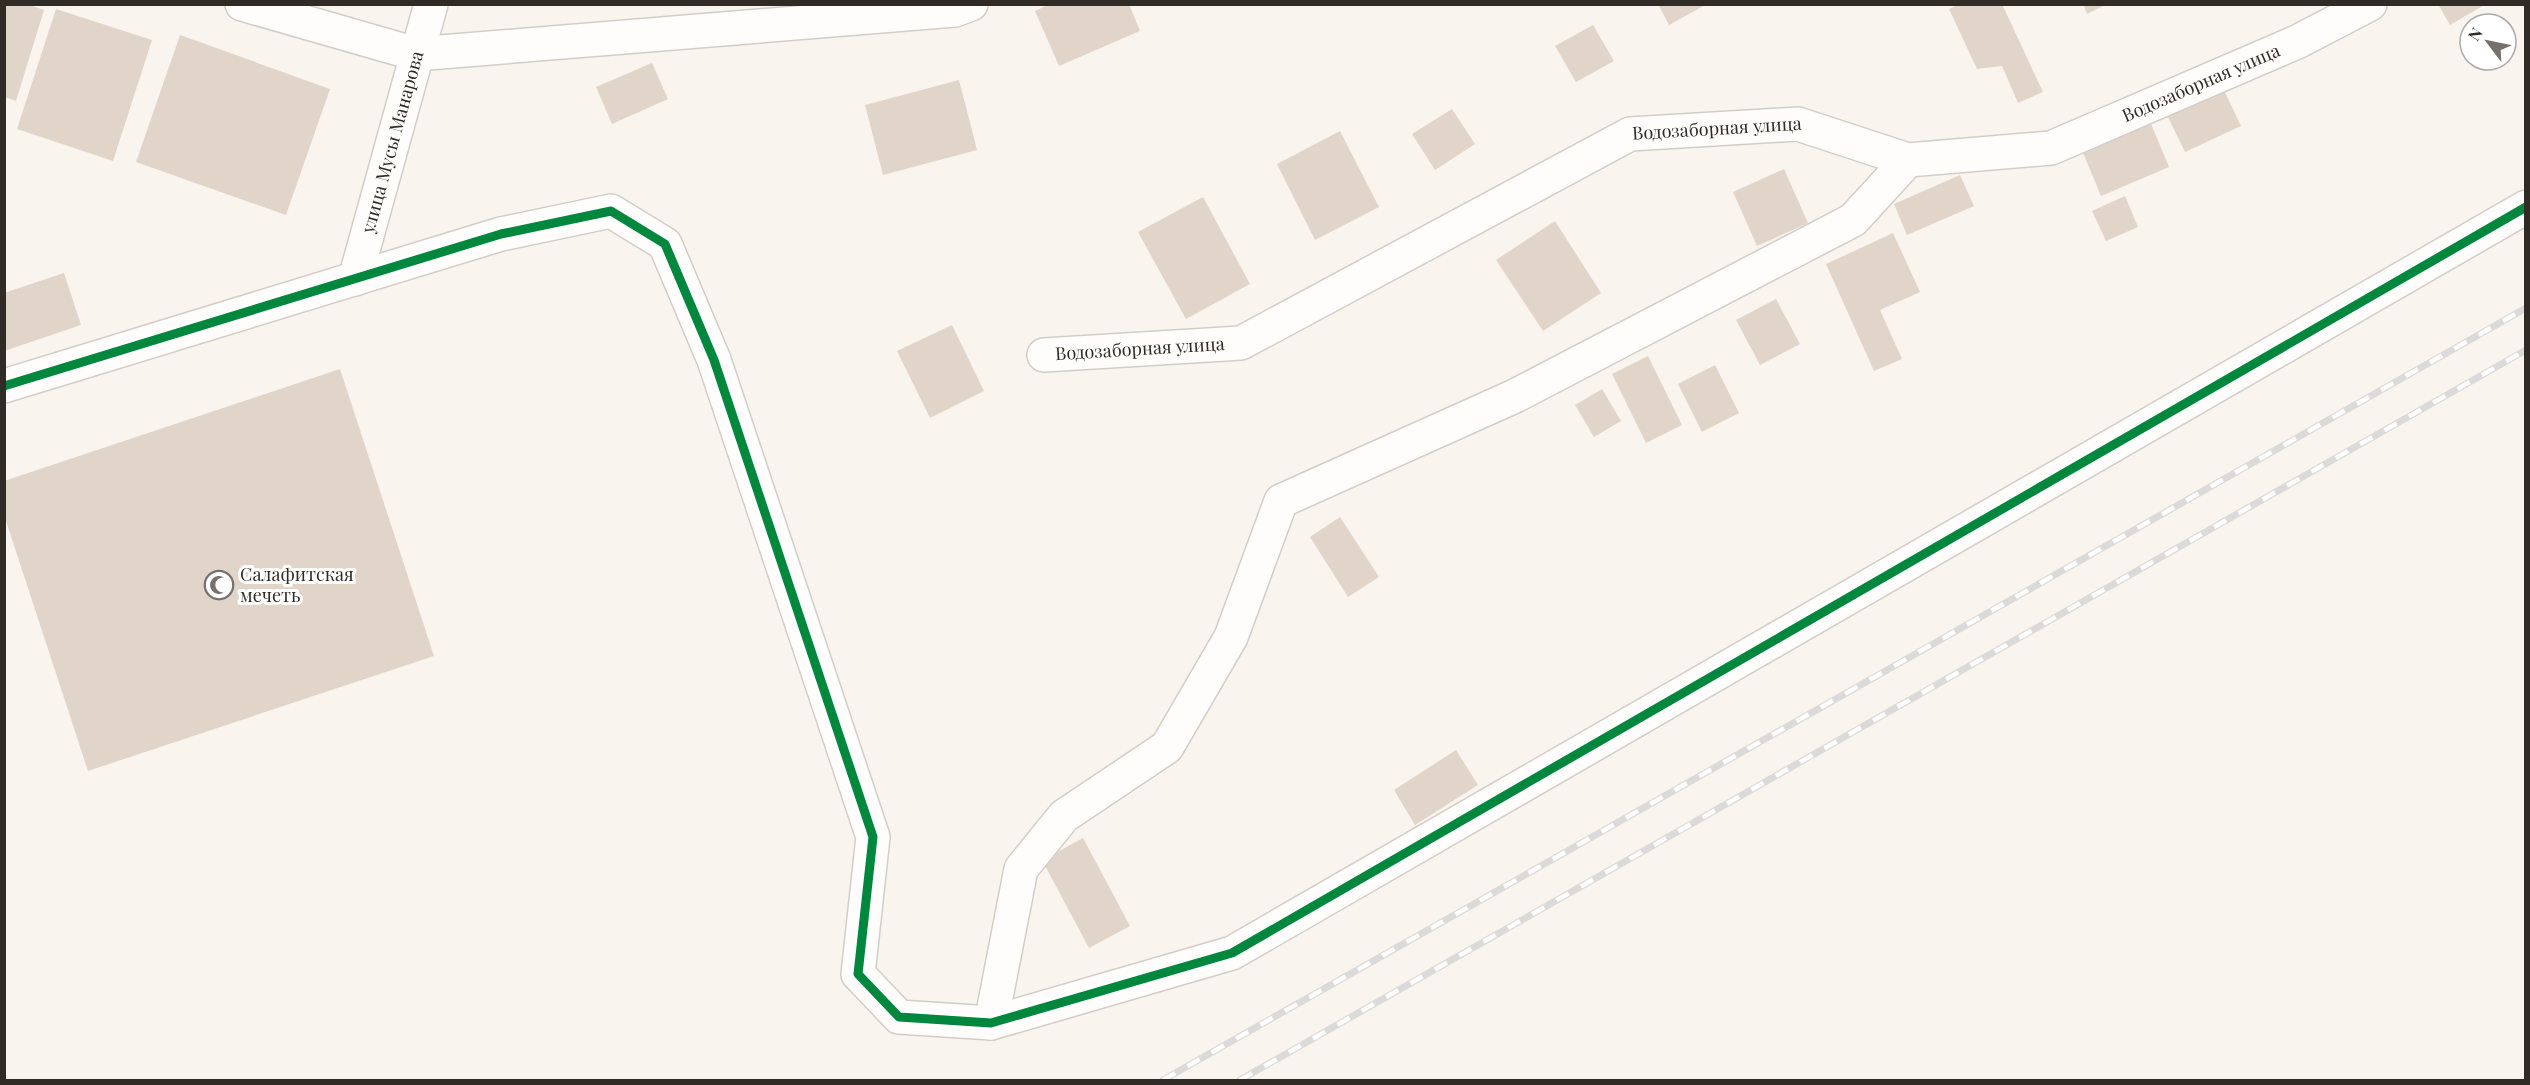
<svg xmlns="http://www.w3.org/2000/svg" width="2530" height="1085" font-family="'Playfair Display',serif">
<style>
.building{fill:#e1d5ca}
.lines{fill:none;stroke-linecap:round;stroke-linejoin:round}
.street-casing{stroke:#d3cdc8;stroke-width:36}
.street{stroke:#fefdfc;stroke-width:33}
.rail-casing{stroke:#dcdad8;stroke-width:7}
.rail{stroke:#fff;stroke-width:4.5;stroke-dasharray:14;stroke-linecap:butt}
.cycleway-casing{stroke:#fff;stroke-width:13}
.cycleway{stroke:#00873e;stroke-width:9}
.labels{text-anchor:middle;stroke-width:6;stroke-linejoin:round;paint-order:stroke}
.street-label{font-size:18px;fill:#312b25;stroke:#fff}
.poi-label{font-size:18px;fill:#312b25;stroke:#fff;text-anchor:start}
</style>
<rect width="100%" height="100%" fill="#faf4ee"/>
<!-- building -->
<g class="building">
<polygon points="4,4 27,4 44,10 16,101 4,97"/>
<polygon points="1050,4 1129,4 1140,31 1059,66 1035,11"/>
<polygon points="1658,4 1707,4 1669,25"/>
<polygon points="1960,4 2002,4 2043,92 2018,103 2002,66 1977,69 1949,9"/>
<polygon points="2083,4 2107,4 2087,14"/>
<polygon points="2438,4 2486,4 2450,25"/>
<polygon points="56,9 152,40 113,161 17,129"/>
<polygon points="1593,25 1614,61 1576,82 1555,46"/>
<polygon points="180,35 330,89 286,215 136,162"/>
<polygon points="652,63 668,99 612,124 596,87"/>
<polygon points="959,80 977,150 883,175 865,105"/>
<polygon points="2222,86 2241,126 2185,152 2166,113"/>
<polygon points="1452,109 1475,144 1435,170 1412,134"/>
<polygon points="2149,119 2169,167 2101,196 2081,148"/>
<polygon points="1340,131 1379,207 1315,240 1277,164"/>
<polygon points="1784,169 1808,223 1757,246 1733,192"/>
<polygon points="1960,175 1974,206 1907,235 1894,204"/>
<polygon points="2125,196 2138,227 2106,241 2092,211"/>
<polygon points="1203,197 1250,284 1186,319 1138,232"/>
<polygon points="1555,221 1601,293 1543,331 1496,260"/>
<polygon points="1893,233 1920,292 1880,310 1902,359 1874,371 1826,264"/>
<polygon points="64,273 81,325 4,351 4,293"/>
<polygon points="1776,299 1800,344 1760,365 1736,320"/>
<polygon points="952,325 984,391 930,418 897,351"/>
<polygon points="1648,356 1682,425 1646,443 1612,374"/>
<polygon points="1715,365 1739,413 1702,432 1678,384"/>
<polygon points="340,369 434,656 88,771 4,515 4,481"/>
<polygon points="1602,389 1621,421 1594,437 1575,405"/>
<polygon points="1340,517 1379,577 1348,597 1310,537"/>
<polygon points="1456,750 1478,785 1415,825 1394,790"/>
<polygon points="1083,838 1130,926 1089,948 1042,860"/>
</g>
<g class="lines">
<!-- street casing -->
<g class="street-casing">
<g id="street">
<polyline points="242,4 416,54 955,10 971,4"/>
<path id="s1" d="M355,279L431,4"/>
<path id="s2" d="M1044,355L1241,343L1630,134L1798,124L1908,160L2051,148L2297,42L2370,4"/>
<polyline points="4,386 501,234 611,211 665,244 714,360 873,837 858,974 899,1017 991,1023 1232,953 2526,207"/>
<polyline points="991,1023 1021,869 1064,816 1167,747 1231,637 1281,501 1515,396 1853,220 1908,160"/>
</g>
</g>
<!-- street -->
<use href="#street" class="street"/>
<!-- rail casing -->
<g class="rail-casing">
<g id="rail">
<polyline points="1163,1080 2526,308"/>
<polyline points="1240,1080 2526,350"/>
</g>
</g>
<!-- rail -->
<use href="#rail" class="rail"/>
<!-- cycleway casing -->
<g class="cycleway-casing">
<polyline id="cycleway" points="4,386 501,234 611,211 665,244 714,360 873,837 858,974 899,1017 991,1023 1232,953 2526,207"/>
</g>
<!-- cycleway -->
<use href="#cycleway" class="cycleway"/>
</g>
<!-- icons -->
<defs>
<g id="mosque-ring" transform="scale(1.5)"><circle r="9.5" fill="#fff" stroke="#77716b" stroke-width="1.5"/><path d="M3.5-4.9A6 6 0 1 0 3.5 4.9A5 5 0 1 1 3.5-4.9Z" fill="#77716b"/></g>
</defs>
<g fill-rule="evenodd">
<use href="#mosque-ring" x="219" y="585"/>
</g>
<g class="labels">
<!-- street labels -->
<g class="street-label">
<text dy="6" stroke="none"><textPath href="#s2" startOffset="1230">Водозаборная улица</textPath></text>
<text dy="6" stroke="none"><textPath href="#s2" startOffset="726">Водозаборная улица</textPath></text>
<text dy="6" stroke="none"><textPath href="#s1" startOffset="142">улица Мусы Манарова</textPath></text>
<text dy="6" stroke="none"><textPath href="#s2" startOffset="96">Водозаборная улица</textPath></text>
</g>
<!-- poi labels -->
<g class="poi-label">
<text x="240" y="581">Салафитская<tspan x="240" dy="21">мечеть</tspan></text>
</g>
</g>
<!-- border -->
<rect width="2530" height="1085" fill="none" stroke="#312b25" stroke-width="12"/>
<!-- north arrow -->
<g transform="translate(2488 42) rotate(302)"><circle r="28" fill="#ffffff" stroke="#adaaa8" stroke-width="1.5"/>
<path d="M0-4.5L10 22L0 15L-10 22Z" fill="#77716b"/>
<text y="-9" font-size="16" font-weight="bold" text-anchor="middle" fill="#312b25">N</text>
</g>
</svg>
